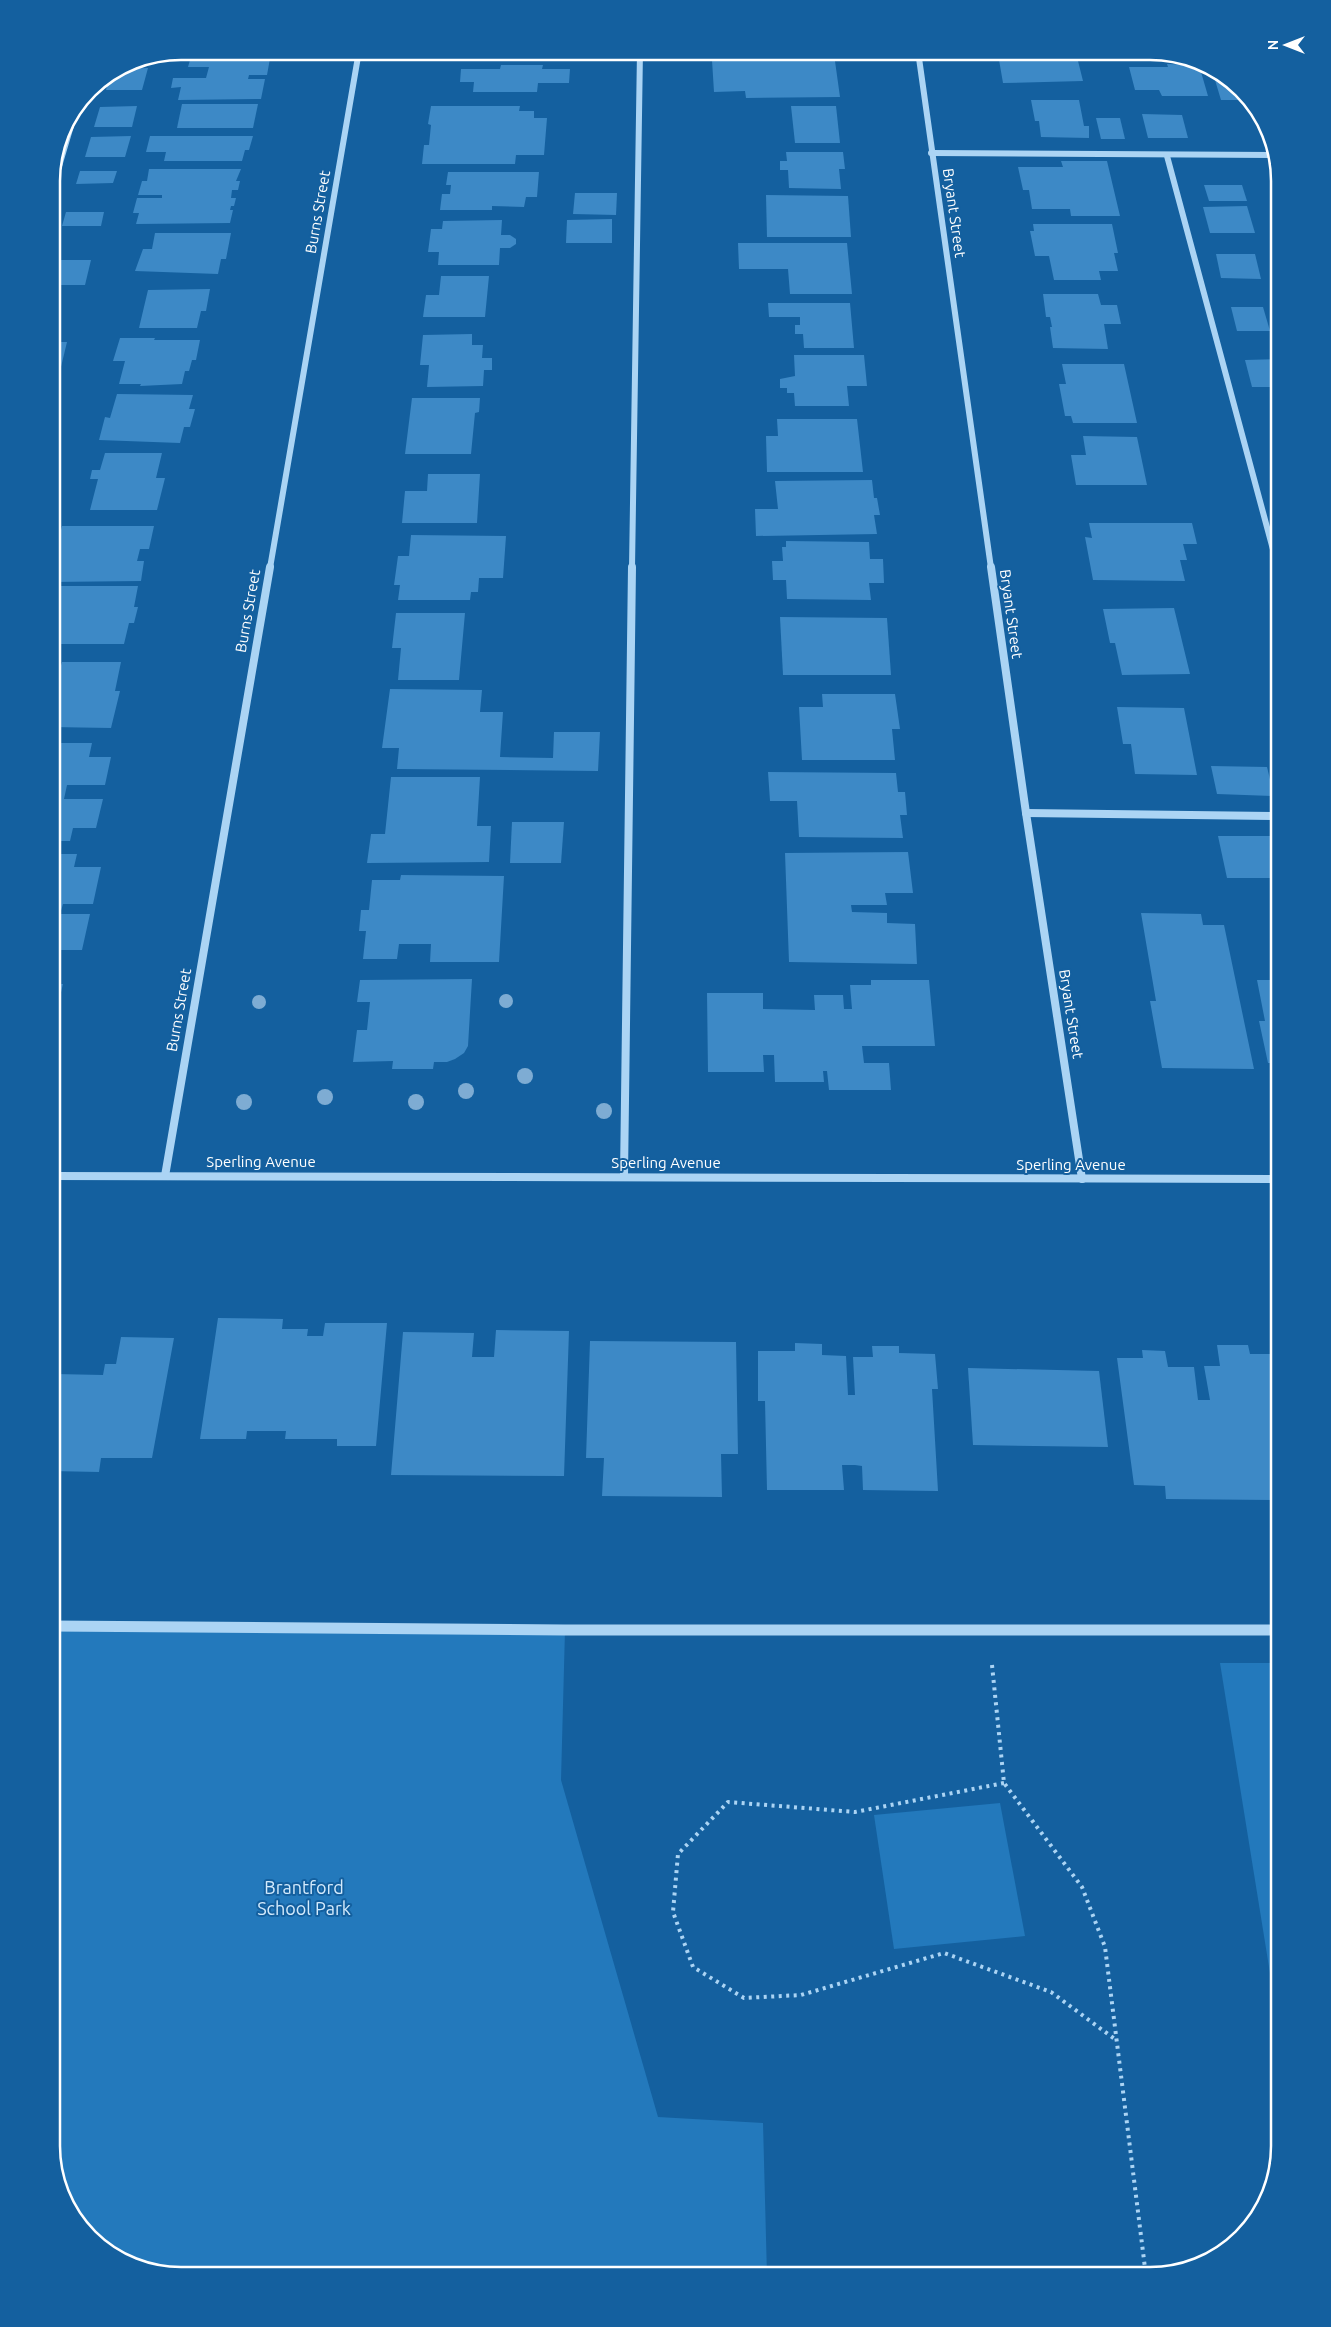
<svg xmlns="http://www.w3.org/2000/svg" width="1331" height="2327" font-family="Ubuntu,sans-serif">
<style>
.green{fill:#2379bc}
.building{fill:#3d89c6}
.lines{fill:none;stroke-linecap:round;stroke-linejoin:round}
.path{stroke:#abd4f4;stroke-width:4;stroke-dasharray:3 4.5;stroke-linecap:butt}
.minor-far2{stroke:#abd4f4;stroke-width:6}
.minor-far1{stroke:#abd4f4;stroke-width:8}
.minor{stroke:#abd4f4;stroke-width:11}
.tree{fill:#7eacd3}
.labels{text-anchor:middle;stroke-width:4;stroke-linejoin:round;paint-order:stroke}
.street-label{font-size:15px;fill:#fff;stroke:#14609f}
.near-park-label{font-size:18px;fill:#d4ebfd;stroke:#14609f}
.rim{fill:none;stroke:#fff;stroke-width:2.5}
</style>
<rect width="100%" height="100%" fill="#14609f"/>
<!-- green -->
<g class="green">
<polygon points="51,1626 565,1630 561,1780 658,2117 763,2123 767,2276 173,2275 109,2254 65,2203 51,2146"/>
<polygon points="1220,1663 1280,1663 1280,2035"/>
<polygon points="1000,1803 1025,1936 894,1949 874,1815"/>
</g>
<!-- building -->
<g class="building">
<polygon points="1018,52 1044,52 1046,57 1077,57 1083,81 1003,83 998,54 1019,54"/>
<polygon points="192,53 271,53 267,75 249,75 248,79 265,79 261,99 178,100 181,87 171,88 173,78 206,78 209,67 188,67"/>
<polygon points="834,54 840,97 746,98 745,91 714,92 712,60 743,60 743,55"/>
<polygon points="1167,64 1199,65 1208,96 1162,96 1159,90 1135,90 1129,67 1168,67"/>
<polygon points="501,65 543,65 542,69 570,69 569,83 538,83 537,92 473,92 474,82 460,82 461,69 500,69"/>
<polygon points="148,68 142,90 106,90 110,75 120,69"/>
<polygon points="1212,70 1222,73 1246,100 1221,100"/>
<polygon points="1031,100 1079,100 1084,126 1089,126 1089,138 1041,137 1039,121 1035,121"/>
<polygon points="182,104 258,104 253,128 177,128"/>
<polygon points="137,106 132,127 94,127 100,107"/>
<polygon points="431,106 520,106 519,111 534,111 534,118 547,118 544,155 516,155 515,164 422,164 424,145 429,145 431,125 428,124"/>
<polygon points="791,106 836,106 840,143 795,143"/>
<polygon points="1142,114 1182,115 1188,138 1148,138"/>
<polygon points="1096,118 1120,118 1125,139 1101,139"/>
<polygon points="1259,120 1263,120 1266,124 1270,139 1266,139"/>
<polygon points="131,136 125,157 85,157 91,137"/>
<polygon points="150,136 253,136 249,150 245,150 242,161 164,161 166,152 146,152"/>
<polygon points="786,152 843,152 845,169 839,169 841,189 789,188 788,170 780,170 780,161 787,161"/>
<polygon points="1061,161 1107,161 1120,216 1071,216 1070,209 1032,209 1029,190 1023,190 1018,167 1063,167"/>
<polygon points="149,169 241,169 236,181 240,181 238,190 232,190 231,198 236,198 234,206 231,206 230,210 233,210 230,223 136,224 139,213 133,213 137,198 162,198 162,195 138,195 142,181 147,181"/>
<polygon points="80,171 117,171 113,183 76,184"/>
<polygon points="448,172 539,172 537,197 526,197 524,207 492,206 492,210 440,210 442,194 450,194 451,185 446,185"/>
<polygon points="1204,185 1242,185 1247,201 1209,201"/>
<polygon points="575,193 617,193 616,215 573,214"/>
<polygon points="766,195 848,196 851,237 767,237"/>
<polygon points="1247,206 1255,233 1210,233 1203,207"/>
<polygon points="66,212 104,212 101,226 62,226"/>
<polygon points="612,219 612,243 566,243 567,220"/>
<polygon points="502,220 501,235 510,235 516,239 516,244 510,248 500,248 499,265 438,265 439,252 428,252 431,229 442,229 443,221"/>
<polygon points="1033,224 1112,224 1118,253 1114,253 1118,271 1099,271 1101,280 1054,280 1049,256 1035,256 1030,231 1034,231"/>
<polygon points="155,233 231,233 226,259 221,259 218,274 135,271 143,249 152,249"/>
<polygon points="738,243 847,243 852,294 790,294 788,269 739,269"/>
<polygon points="1216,254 1255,254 1261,279 1221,278"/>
<polygon points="52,260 91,260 85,285 51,285"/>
<polygon points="441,276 489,276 485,317 423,317 426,295 439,295"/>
<polygon points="210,289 206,311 201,311 197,328 139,328 148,290"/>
<polygon points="1043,294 1098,294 1101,305 1117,305 1121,324 1104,324 1108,349 1053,348 1050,327 1052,327 1050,317 1046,317"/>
<polygon points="768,303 850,303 854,348 804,348 803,334 795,334 795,325 800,325 800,317 769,317"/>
<polygon points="1231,307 1263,307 1270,331 1237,331"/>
<polygon points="472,334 472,345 483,345 482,358 492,358 492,370 484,370 483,386 427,387 429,365 420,365 423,335"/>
<polygon points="120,338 155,338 154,340 200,340 196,360 192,360 189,371 185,371 182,384 140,386 141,384 119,384 125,361 113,361"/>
<polygon points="51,342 67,342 60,371 51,371"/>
<polygon points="794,355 864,355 867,386 847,386 849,406 795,406 794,393 787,393 787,388 780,388 780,379 795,376"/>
<polygon points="1280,359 1280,387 1252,387 1245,360"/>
<polygon points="1062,364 1124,364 1137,423 1073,423 1071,416 1065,416 1059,384 1066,384"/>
<polygon points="117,394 193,395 189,409 195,409 190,427 184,427 180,443 99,440 105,417 110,418"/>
<polygon points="412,398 480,398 479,412 475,413 471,454 405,454"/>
<polygon points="777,419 857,419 863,472 767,472 766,436 778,436"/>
<polygon points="1083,436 1137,437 1147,485 1076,485 1071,455 1086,455"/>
<polygon points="105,453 162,453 156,478 165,478 157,510 90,510 98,479 90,479 92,470 100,470"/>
<polygon points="1270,454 1280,454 1280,488 1279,488"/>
<polygon points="428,474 480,474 477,523 402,523 405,491 427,491"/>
<polygon points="872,480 874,498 877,498 880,515 874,515 877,534 756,536 755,509 778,509 775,481"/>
<polygon points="1089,523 1192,523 1197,544 1183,544 1187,560 1180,560 1185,581 1093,580 1085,537 1092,538"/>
<polygon points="62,526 154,526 149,549 140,549 137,561 144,561 141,581 51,582 51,558 54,558"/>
<polygon points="411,535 506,536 503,578 479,578 478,592 471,592 470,600 398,600 400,585 394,585 398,556 409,556"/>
<polygon points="786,541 869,542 870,559 883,559 884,583 869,583 871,600 787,599 786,580 773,580 772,561 783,561 782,547 786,547"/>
<polygon points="51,586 138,586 134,607 138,607 134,623 129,623 124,644 51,644"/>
<polygon points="1174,608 1190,674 1122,675 1115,643 1110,643 1103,609"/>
<polygon points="396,613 465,613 459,680 398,680 401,648 392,648"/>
<polygon points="780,617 887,618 891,675 783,675"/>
<polygon points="62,662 121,662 115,691 120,691 111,728 51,727 51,701"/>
<polygon points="390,689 482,690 480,712 503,712 500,757 553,758 554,732 600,732 598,771 397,769 399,748 382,748"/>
<polygon points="822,694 895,694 900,729 892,729 895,760 802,760 799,707 823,707"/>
<polygon points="1117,707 1184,708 1197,775 1135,774 1131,744 1123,744"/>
<polygon points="51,743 92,743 89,757 111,757 105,785 67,785 64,799 103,799 96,828 73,828 70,841 51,841"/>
<polygon points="1211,766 1267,767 1274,796 1217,794"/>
<polygon points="768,772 896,773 898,792 905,792 907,815 900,815 903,838 799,837 797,801 770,801"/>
<polygon points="391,777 480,777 477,826 491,826 489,862 367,863 371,834 385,834"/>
<polygon points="512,822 564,822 561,863 510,863"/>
<polygon points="1218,836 1271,836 1280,878 1227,878"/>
<polygon points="908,852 913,893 885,893 887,905 851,905 852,912 887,913 887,923 915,924 917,964 789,962 785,853"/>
<polygon points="51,854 77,854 74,867 101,867 93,904 63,904 60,914 90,914 82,950 56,950 53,962 51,962"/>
<polygon points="401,875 504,876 499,962 430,962 431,944 399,944 397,959 363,959 366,931 359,931 361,910 369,910 372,880 400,880"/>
<polygon points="1141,913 1201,914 1203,925 1224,925 1254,1069 1162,1068 1150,1001 1156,1001"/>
<polygon points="472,979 468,1046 464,1053 455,1059 447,1062 434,1062 433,1069 392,1069 393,1061 353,1062 357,1030 367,1030 370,1002 357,1002 360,980"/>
<polygon points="871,980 929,980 935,1046 862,1046 864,1063 889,1063 891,1090 829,1090 827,1071 823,1071 824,1082 775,1082 774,1055 763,1055 764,1072 708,1072 707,993 763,993 763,1009 815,1010 814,995 843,995 844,1009 852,1009 850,985 871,985"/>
<polygon points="1257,980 1280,980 1280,1063 1268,1063 1259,1021 1265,1021"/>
<polygon points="51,984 63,984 52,1029 51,1029"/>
<polygon points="218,1318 283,1319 282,1329 308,1329 307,1336 323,1336 325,1323 387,1323 376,1446 337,1446 337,1439 285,1439 286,1431 247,1431 246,1439 200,1439"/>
<polygon points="496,1330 569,1331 564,1476 391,1475 403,1332 474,1333 472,1357 494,1357"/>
<polygon points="121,1337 174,1338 152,1458 101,1458 99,1472 51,1471 51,1389 55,1374 103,1375 105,1364 116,1364"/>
<polygon points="590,1341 736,1342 738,1454 721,1454 722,1497 602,1496 604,1458 586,1458"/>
<polygon points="795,1343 822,1344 822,1355 846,1356 848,1395 855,1395 853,1357 873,1357 872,1346 899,1346 899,1353 935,1354 938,1389 932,1389 938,1491 863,1490 862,1466 855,1465 842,1465 844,1490 767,1490 765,1401 758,1401 758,1351 795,1351"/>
<polygon points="1217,1345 1248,1345 1250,1354 1274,1354 1280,1388 1280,1491 1278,1491 1280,1500 1166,1499 1165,1486 1134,1485 1117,1358 1143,1358 1142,1350 1165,1351 1168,1367 1194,1367 1198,1400 1210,1400 1204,1366 1220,1366"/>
<polygon points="968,1368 1099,1371 1108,1447 973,1445"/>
</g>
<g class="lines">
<!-- path -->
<g class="path">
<polyline points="992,1665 1004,1783 1082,1887 1105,1947 1146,2276"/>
<polyline points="1004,1783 855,1812 728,1802 678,1854 673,1912 693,1967 744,1998 801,1995 944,1953 1051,1992 1116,2040"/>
</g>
<!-- minor-far2 -->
<g class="minor-far2">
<polyline points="918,51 991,568"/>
<polyline points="931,153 1274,155"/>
<polyline points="1167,156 1278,568"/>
<polyline points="52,190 76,109"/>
<polyline points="270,568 359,51"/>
<polyline points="632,568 640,51"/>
</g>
<!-- minor-far1 -->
<g class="minor-far1">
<polyline points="991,567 1026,813 1082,1179"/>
<polyline points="1278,567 1280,574"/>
<polyline points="1026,813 1280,816"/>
<polyline points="51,1176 1280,1179"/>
<polyline points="165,1176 270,567"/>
<polyline points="624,1176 632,567"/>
</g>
<!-- minor -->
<polyline class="minor" points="51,1626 565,1630 1280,1630"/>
</g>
<!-- trees -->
<g class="tree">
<circle cx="506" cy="1001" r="7"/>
<circle cx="259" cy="1002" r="7"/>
<circle cx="525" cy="1076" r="8"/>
<circle cx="466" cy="1091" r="8"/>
<circle cx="325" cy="1097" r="8"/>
<circle cx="244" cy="1102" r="8"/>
<circle cx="416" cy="1102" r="8"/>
<circle cx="604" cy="1111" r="8"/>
</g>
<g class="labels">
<!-- street labels -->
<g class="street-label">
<text transform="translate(318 212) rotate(-80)" y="5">Burns Street</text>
<text transform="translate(954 213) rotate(82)" y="5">Bryant Street</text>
<text transform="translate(248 611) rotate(-80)" y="5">Burns Street</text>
<text transform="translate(1011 614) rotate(82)" y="5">Bryant Street</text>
<text transform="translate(179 1010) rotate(-80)" y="5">Burns Street</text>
<text transform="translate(1071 1014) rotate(81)" y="5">Bryant Street</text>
<text x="261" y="1167">Sperling Avenue</text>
<text x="666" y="1168">Sperling Avenue</text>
<text x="1071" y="1170">Sperling Avenue</text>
</g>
<!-- near-park labels -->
<g class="near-park-label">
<text x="304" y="1894">Brantford<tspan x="304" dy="21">School Park</tspan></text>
</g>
</g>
<!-- crop -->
<path d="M0 0H1331V2327H0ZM181 60H1150A121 121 0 0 1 1271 181V2146A121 121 0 0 1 1150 2267H181A121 121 0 0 1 60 2146V181A121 121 0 0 1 181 60Z" fill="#14609f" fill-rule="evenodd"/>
<path class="rim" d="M181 60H1150A121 121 0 0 1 1271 181V2146A121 121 0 0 1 1150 2267H181A121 121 0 0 1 60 2146V181A121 121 0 0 1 181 60Z"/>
<!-- north arrow -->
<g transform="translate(1286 45) rotate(270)" stroke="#14609f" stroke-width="4" paint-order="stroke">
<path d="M0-4L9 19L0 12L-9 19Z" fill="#ffffff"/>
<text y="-8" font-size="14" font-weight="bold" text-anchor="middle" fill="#ffffff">N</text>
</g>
</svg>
